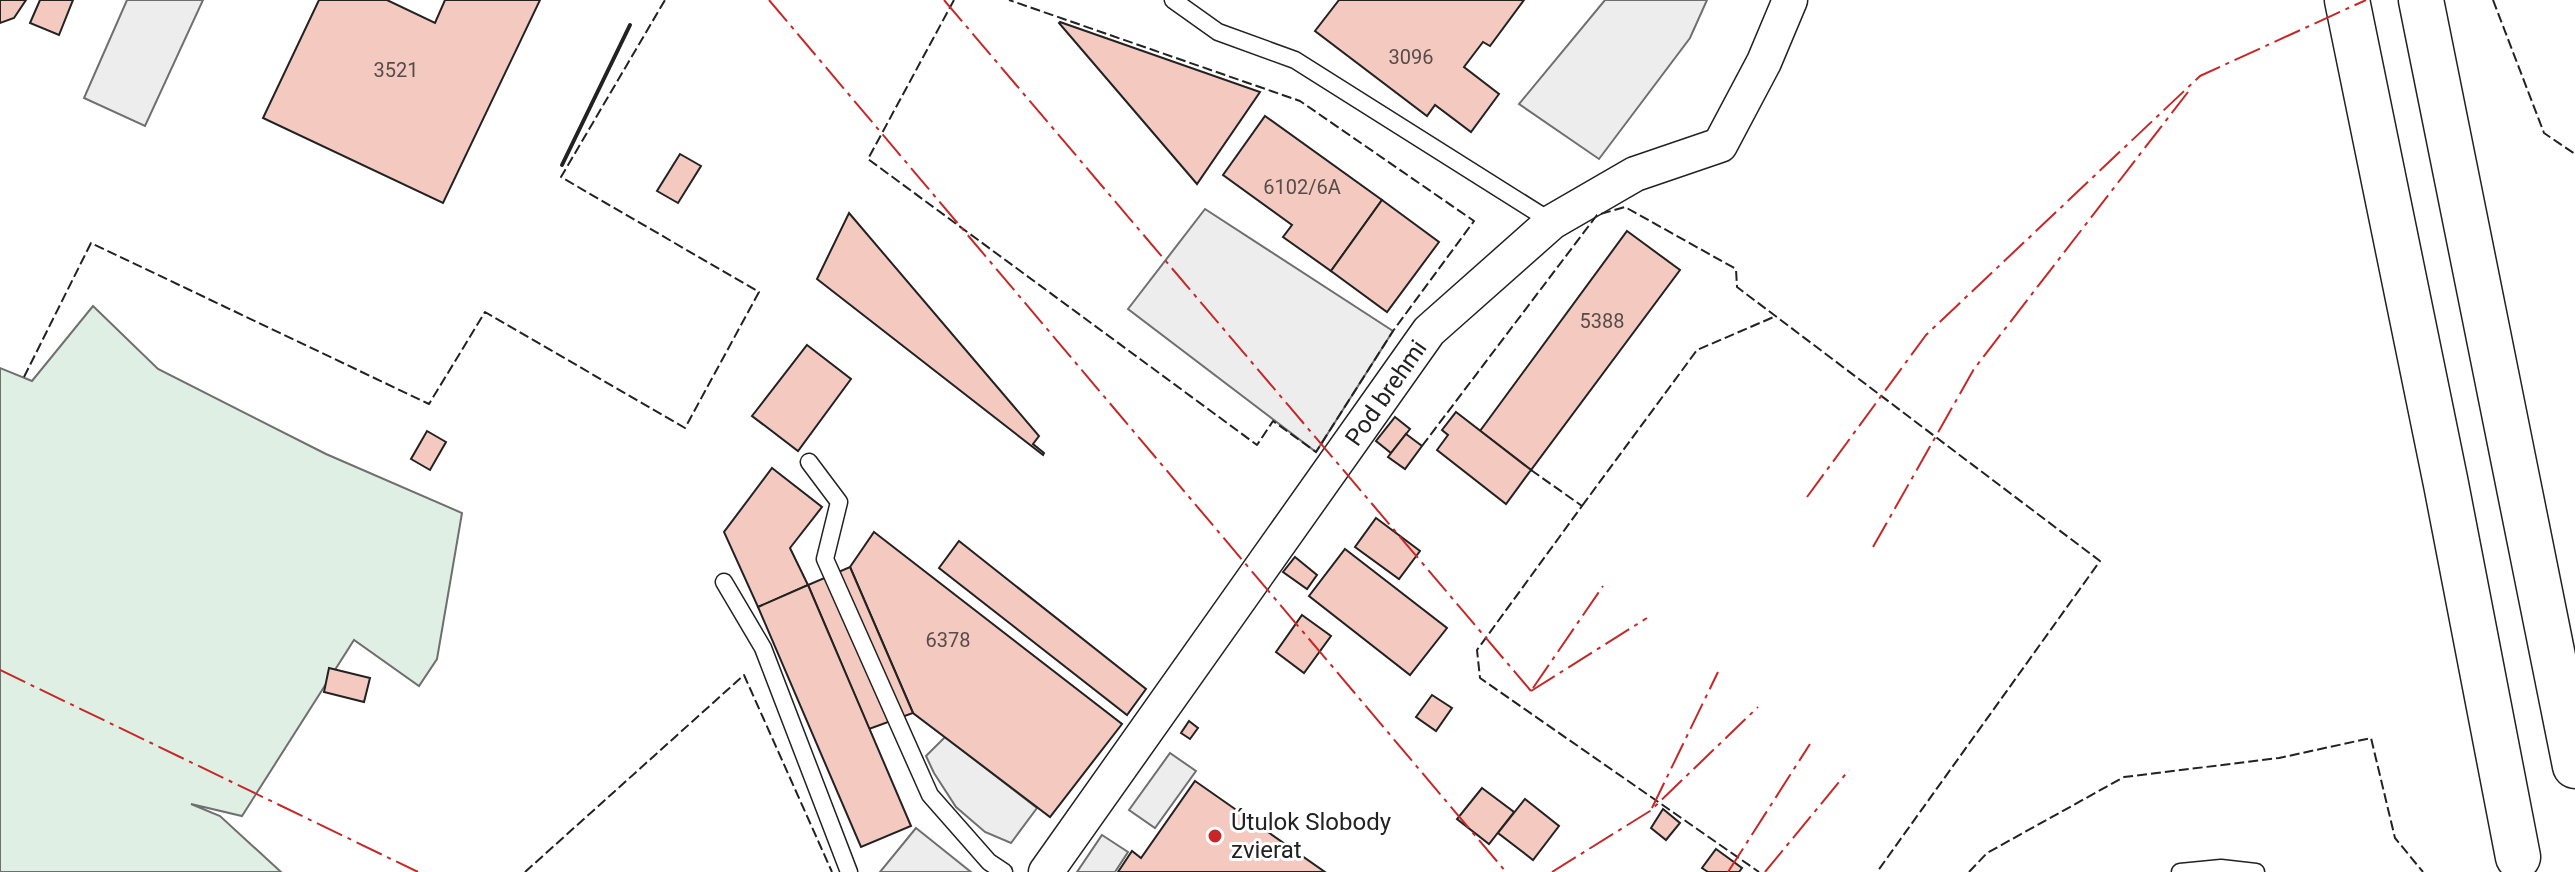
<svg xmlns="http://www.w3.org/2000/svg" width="2575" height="872" font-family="Roboto,sans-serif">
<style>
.green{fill:#e0efe3;stroke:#6f6f6f;stroke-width:2}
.parking{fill:#ededed;stroke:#6f6f6f;stroke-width:2}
.building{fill:#f3c9c0;stroke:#222;stroke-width:2}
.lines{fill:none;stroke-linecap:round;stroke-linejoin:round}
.lane-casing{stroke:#222;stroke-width:19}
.street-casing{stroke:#222;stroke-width:37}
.highway-casing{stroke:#222;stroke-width:47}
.lane{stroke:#fff;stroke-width:16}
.street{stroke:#fff;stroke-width:34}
.highway{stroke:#fff;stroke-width:44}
.fence{stroke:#222;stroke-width:2;stroke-dasharray:10 4;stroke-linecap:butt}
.wall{stroke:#222;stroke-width:4}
.power{stroke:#c62828;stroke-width:2;stroke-dasharray:28 6 4 6;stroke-linecap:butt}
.poi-dot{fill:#c62828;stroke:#fff;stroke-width:3}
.labels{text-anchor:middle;stroke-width:6;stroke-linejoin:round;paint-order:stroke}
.number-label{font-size:20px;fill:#564c4a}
.street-label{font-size:24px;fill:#222;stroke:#fff}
.poi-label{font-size:24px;fill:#222;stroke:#fff;text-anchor:start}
</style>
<rect width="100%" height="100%" fill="#fff"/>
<!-- green -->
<polygon class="green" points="93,306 158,369 326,454 462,513 437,659 419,686 354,640 242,816 191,804 220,816 281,872 0,872 0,368 32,381"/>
<!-- parking -->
<g class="parking">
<polygon points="127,0 203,0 145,126 84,98"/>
<polygon points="1605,0 1707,0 1690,38 1599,159 1519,104"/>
<polygon points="1205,209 1393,331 1316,452 1128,309"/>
<polygon points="945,737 1037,808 1011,843 985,832 956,807 934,773 926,756"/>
<polygon points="1170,753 1196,771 1155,828 1129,810"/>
<polygon points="916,828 971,872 880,872"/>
<polygon points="1102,835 1128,852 1115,872 1077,872"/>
</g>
<!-- building -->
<g class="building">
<polygon points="0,0 26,0 14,18 0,23"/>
<polygon points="40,0 73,0 59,35 30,23"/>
<polygon points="319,0 387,0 435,23 445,0 540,0 443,203 263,118"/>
<polygon points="1339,0 1524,0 1490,46 1483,42 1464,67 1499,94 1471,132 1435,105 1427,116 1315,31"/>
<polygon points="1060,22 1260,92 1197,184 1059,23"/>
<polygon points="1265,116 1382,200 1331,271 1283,237 1292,225 1223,175"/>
<polygon points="680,154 701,166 678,203 657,191"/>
<polygon points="1382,200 1439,242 1387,312 1331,271"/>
<polygon points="849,213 1039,436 1033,444 1044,453 1043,455 817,279"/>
<polygon points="1627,231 1680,270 1531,470 1480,431"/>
<polygon points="807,345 851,379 798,451 752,416"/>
<polygon points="1456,412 1531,470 1506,504 1437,450 1448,435 1442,430"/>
<polygon points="1395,417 1410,429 1391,453 1376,441"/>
<polygon points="427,431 446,442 430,470 411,459"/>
<polygon points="1406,434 1422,446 1405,469 1388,457"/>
<polygon points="772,468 822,507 790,548 808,585 758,607 724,532"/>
<polygon points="1376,518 1420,551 1399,579 1355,547"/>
<polygon points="874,532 1122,724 1050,817 913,713 850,567"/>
<polygon points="959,541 1146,689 1127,715 939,568"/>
<polygon points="1345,549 1447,628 1410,675 1309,596"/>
<polygon points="1295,557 1317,575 1307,589 1283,572"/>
<polygon points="850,567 913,713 869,729 808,585"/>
<polygon points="808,585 911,826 861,847 758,607"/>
<polygon points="1302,615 1331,636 1304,673 1276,652"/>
<polygon points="329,668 370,678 364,702 324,692"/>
<polygon points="1432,695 1452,708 1436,731 1416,717"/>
<polygon points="1189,721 1198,728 1190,739 1181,733"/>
<polygon points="1195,781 1325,872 1118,872 1132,851 1141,858"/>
<polygon points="1482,788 1514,812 1489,844 1457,819"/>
<polygon points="1525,799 1559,826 1533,860 1498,833"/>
<polygon points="1663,809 1680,823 1666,840 1651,828"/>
<polygon points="1716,849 1742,868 1739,872 1708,872 1702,868"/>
</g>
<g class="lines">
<!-- lane casing -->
<g class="lane-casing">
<g id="lane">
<polyline points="1173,0 1218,32 1295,60 1552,222"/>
<polyline points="809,462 839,502 825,559 930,795 989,862 1004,872"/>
<polyline points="724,582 763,648 849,872"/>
<polyline points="2180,872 2221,868 2256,872"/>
</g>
</g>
<!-- street casing -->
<g class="street-casing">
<polyline id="street" points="1046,872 1429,331 1552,222 1635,174 1720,145 1764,62 1790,0"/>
</g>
<!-- highway casing -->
<g class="highway-casing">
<g id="highway">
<polyline points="2347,0 2446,484 2518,857"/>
<polyline points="2421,0 2575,766"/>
</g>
</g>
<!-- lane -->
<use href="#lane" class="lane"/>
<!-- street -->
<use href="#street" class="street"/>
<!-- highway -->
<use href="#highway" class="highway"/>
<!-- fence -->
<g class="fence">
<polyline points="954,0 868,159 1257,445 1273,421 1316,452 1393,331 1474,221 1300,101 1009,0"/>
<polyline points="2493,0 2544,133 2575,154"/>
<polyline points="24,377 91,243 429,404 485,312 685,428 759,292 561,177 665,0"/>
<polyline points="1422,446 1597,215 1625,207 1736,269 1737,287 2100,561 1877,872"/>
<polyline points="1531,470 1582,506 1477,650 1480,678 1759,872"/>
<polyline points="1582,506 1697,350 1776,316"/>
<polyline points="525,872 744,675 832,872"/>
<polyline points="1969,872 1987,853 2124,777 2279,758 2371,738 2395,838 2423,872"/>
</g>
<!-- wall -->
<polyline class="wall" points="562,165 630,25"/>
<!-- power -->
<g class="power">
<polyline points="769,0 1506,872"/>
<polyline points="944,0 1531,691"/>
<polyline points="1807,497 1926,335 2200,76 2366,0"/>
<polyline points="1873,547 1974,369 2188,92"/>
<polyline points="0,670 418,872"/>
<polyline points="1533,688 1603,586"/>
<polyline points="1531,691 1647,618"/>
<polyline points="1652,808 1718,672"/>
<polyline points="1552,872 1650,811 1758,707"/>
<polyline points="1728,872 1810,744"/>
<polyline points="1765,872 1849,770"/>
</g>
</g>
<!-- markers -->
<circle class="poi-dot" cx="1215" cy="836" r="8"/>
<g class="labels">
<!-- number labels -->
<g class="number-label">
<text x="1411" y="64">3096</text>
<text x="396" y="77">3521</text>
<text x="1302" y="194">6102/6A</text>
<text x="1602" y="328">5388</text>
<text x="948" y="647">6378</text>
</g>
<!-- street labels -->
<g class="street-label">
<text transform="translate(1386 393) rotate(-55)" y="8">Pod brehmi</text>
</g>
<!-- poi labels -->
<g class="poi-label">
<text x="1231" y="830">Útulok Slobody<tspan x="1231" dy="28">zvierat</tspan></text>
</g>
</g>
</svg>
